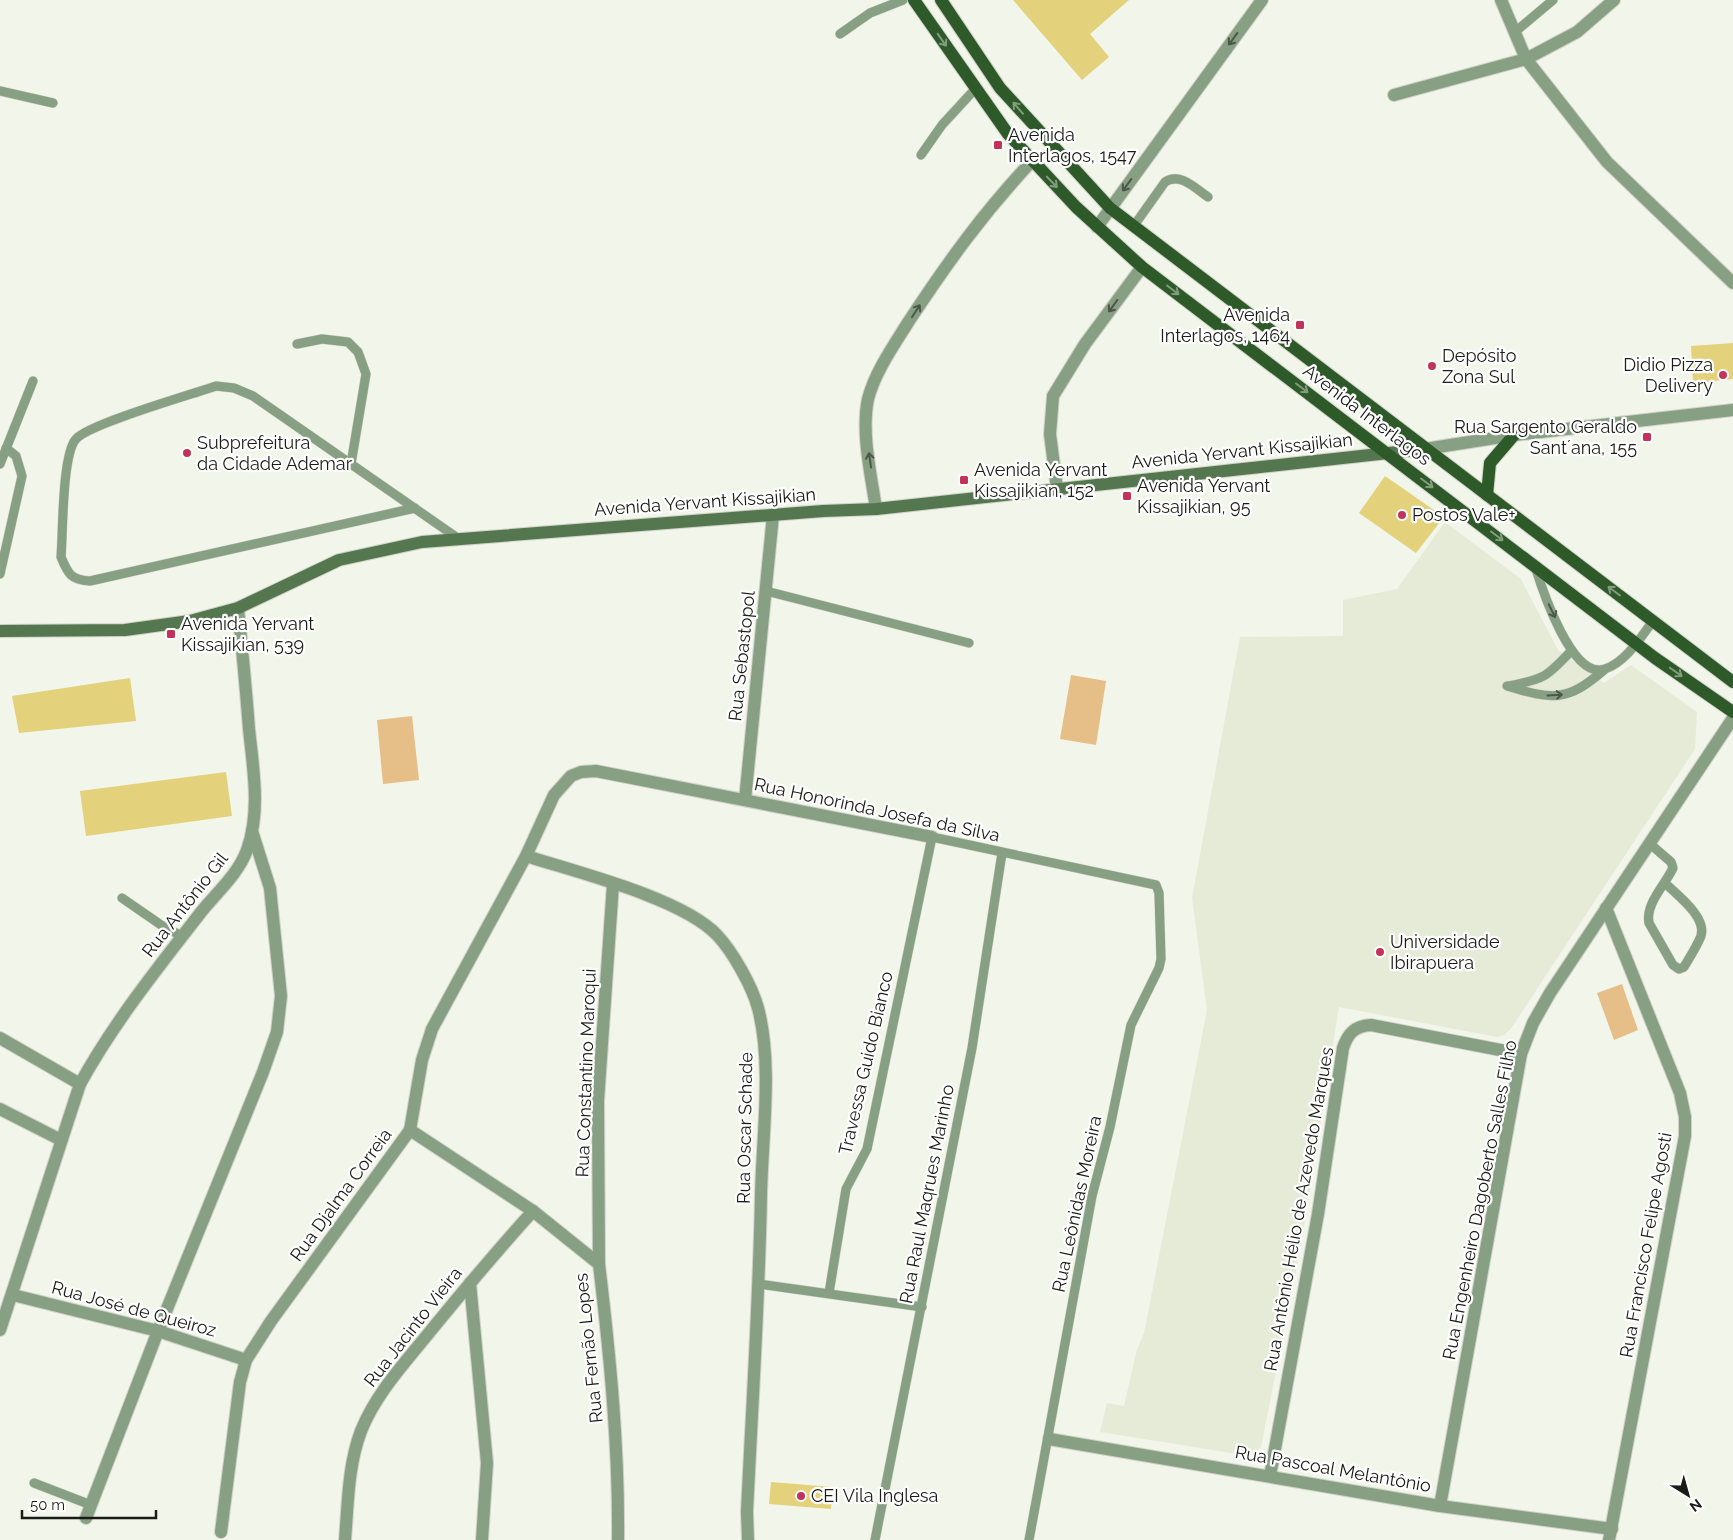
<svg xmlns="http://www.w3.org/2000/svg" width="1733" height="1540" font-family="Raleway,sans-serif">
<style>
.built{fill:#e6ebd8}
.green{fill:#e6be87}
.building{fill:#e3d17b}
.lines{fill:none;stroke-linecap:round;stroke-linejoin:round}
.service-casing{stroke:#d0d2c8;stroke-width:10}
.minor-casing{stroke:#d0d2c8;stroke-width:14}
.tertiary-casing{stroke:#d0d2c8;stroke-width:14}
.secondary-casing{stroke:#d0d2c8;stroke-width:14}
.primary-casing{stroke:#d0d2c8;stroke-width:14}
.service{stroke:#87a084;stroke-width:9}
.minor{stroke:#87a084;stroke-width:12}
.tertiary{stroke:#87a084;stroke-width:12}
.secondary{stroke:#54774f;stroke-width:12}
.primary{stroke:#2e5a29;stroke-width:12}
.oneway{stroke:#4c5749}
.oneway2{stroke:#829c7f}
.poi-dot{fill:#c2335b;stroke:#fff;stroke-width:2}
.labels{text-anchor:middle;stroke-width:4.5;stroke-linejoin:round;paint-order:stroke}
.poi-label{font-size:18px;fill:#1b1c18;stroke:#fff;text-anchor:start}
.street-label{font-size:18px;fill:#1b1c18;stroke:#fff}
</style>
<rect width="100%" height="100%" fill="#f2f5e9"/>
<!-- built -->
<polygon class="built" points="1445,522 1521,579 1558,650 1604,683 1631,665 1697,712 1695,749 1510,1030 1504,1035 1497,1037 1339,1007 1301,1245 1261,1447 1250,1456 1100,1432 1107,1403 1124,1406 1137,1349 1144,1333 1207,1010 1192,898 1240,637 1343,636 1343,600 1397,589"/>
<!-- green -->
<g class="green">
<polygon points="1071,675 1106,681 1096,745 1060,739"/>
<polygon points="412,716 419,780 383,784 377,720"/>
<polygon points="1622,984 1638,1030 1614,1040 1597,993"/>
</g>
<!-- building -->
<g class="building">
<polygon points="1013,0 1129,0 1090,34 1109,57 1082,80"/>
<polygon points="1733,343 1733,379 1693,383 1691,346"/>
<polygon points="1385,476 1444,517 1416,553 1359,513"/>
<polygon points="130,678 136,721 19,733 12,696"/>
<polygon points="226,772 232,816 86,836 80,791"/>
<polygon points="771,1482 833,1487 831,1509 769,1504"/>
</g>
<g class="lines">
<!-- service casing -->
<g class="service-casing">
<g id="service">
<polyline points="1515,32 1553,0"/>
<polyline points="840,34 870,13 903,0"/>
<polyline points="0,91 53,103"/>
<polyline points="921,155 942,125 976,88"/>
<path d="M1133,227L1165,182C1180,172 1195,188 1208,197"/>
<polyline points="297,344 322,339 348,342 358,352 366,374 351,464"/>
<polyline points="0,464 33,381"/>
<path d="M415,508L90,581C71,580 68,574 61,557C63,533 62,454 76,439C89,424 190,395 216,386L234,388L253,396L459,539"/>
<path d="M1535,566C1542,589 1572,681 1605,669C1626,662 1641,637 1653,621"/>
<polyline points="0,574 22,476 16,456 6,448"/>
<polyline points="766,591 969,643"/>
<path d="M1507,686C1553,700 1567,702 1604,670"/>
<path d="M1509,686C1544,679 1547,677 1571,651"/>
<path d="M1649,843L1671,862L1673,868C1665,885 1645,904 1649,923L1673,965L1679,969L1684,967C1690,957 1697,946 1701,936C1707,917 1677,895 1665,883"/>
<polyline points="122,898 164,927 182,936"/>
<polyline points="759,1284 922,1307"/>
<polyline points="829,1293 846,1189 867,1149 932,837 1156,885 1159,893 1161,959 1159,968 1131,1025 1110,1127 1092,1196 1029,1540"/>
<polyline points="34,1483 91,1505"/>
<polyline points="875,1540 972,1048 1002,853"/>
</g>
</g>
<!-- minor casing -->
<g class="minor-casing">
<g id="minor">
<polyline points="1394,95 1526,59 1577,32 1614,0"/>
<polyline points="1097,227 1262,0"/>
<polyline points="1057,489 1050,434 1053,396 1085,344 1142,267"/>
<path d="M876,509C871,474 861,433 868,399C875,372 894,345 909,321C948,262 983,213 1032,161"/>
<polyline points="745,800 773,515"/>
<path d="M526,856C576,872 682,898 717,935C733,952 752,986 758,1008C773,1064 762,1138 761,1196C759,1302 752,1407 747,1512L748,1540"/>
<polyline points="1606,908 1680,1093 1685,1117 1685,1136 1609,1540"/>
<polyline points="0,1038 80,1084"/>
<polyline points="0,1109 61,1140"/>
<path d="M410,1130L533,1211L599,1264C610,1356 619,1448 618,1540"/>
<polyline points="599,1264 598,1101 613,884"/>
<polyline points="470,1283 487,1463 482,1540"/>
<polyline points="13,1295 158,1331 246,1360"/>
<polyline points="1049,1439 1440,1506 1612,1529"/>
<path d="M1270,1476L1318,1214L1343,1048C1348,1033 1355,1026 1371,1025L1521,1054"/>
<polyline points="1440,1506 1521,1054 1533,1023 1550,993 1733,718"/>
<polyline points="86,1518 158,1331 263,1072 277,1032 281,996 270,888 252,831"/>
<polyline points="221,1532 240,1382 246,1360 271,1321 410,1130 422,1060 432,1029 526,856 554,795 571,776 581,772 596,771 932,837"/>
<path d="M345,1540C348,1504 348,1465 361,1431C375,1396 401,1367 424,1339C459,1296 495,1253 533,1211"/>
</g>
</g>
<!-- tertiary casing -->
<g class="tertiary-casing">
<g id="tertiary">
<polyline points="1501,0 1526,59 1607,162 1733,283"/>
<polyline points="1425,449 1514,435 1733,410"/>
<path d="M0,1330L80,1084C113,1024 156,970 198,916C214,895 238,875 247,850C261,811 253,768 249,729C246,689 242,648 238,608"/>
</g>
</g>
<!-- secondary casing -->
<g class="secondary-casing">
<polyline id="secondary" points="0,631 125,630 190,621 238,608 339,560 422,542 823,511 876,509 1425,449"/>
</g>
<!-- primary casing -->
<g class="primary-casing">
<g id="primary">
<polyline points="914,0 1008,134 1076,207 1142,267 1655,658 1733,712"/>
<polyline points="941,0 1000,88 1110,208 1733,682"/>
<polyline points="1487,495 1490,463 1514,435"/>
</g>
</g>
<!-- service -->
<use href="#service" class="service"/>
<!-- minor -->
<use href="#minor" class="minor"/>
<!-- tertiary -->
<use href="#tertiary" class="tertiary"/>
<!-- secondary -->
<use href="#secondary" class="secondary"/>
<!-- primary -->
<use href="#primary" class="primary"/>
</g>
<!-- one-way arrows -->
<defs><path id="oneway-shaft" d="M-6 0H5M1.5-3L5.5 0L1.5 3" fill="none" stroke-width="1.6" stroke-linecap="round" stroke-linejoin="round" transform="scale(1.25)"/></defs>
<g class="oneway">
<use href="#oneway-shaft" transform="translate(1233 39) rotate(126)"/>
<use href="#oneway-shaft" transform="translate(1127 185) rotate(126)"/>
<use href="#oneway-shaft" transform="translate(1113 306) rotate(126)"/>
<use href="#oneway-shaft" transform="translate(916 311) rotate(-57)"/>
<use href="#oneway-shaft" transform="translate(870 460) rotate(-98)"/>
<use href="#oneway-shaft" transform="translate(1552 611) rotate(64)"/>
<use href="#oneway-shaft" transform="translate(1555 695) rotate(-3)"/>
</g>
<g class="oneway2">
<use href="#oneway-shaft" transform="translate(942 40) rotate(55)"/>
<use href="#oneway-shaft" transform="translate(1018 108) rotate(-131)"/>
<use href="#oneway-shaft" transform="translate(1052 182) rotate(46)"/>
<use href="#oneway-shaft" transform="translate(1173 290) rotate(37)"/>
<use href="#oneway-shaft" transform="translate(1302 388) rotate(37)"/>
<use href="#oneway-shaft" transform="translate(1427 483) rotate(37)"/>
<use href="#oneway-shaft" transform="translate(1497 536) rotate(37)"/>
<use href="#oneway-shaft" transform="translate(1614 591) rotate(-143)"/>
<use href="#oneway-shaft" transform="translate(1676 672) rotate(35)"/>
</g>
<!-- markers -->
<g class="poi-dot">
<rect x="993" y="140" width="10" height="10" rx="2.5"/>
<rect x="1295" y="320" width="10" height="10" rx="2.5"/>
<circle cx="1432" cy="366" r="5"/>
<circle cx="1723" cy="375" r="5"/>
<rect x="1642" y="432" width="10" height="10" rx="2.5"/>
<circle cx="187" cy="453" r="5"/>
<rect x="959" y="475" width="10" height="10" rx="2.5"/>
<rect x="1122" y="491" width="10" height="10" rx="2.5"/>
<circle cx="1402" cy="515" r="5"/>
<rect x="166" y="629" width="10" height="10" rx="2.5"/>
<circle cx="1380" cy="952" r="5"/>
<circle cx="801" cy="1496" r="5"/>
</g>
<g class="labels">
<!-- poi labels -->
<g class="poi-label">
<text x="1008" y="141">Avenida<tspan x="1008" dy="21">Interlagos, 1547</tspan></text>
<text x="1290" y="321" text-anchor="end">Avenida<tspan x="1290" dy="21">Interlagos, 1464</tspan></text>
<text x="1442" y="362">Depósito<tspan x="1442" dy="21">Zona Sul</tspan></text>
<text x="1713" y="371" text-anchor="end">Didio Pizza<tspan x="1713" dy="21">Delivery</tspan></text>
<text x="1637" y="433" text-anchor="end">Rua Sargento Geraldo<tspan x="1637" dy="21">Sant´ana, 155</tspan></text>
<text x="197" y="449">Subprefeitura<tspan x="197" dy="21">da Cidade Ademar</tspan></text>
<text x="974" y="476">Avenida Yervant<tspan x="974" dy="21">Kissajikian, 152</tspan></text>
<text x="1137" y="492">Avenida Yervant<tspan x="1137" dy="21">Kissajikian, 95</tspan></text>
<text x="1412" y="521">Postos Vale+</text>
<text x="181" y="630">Avenida Yervant<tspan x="181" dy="21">Kissajikian, 539</tspan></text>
<text x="1390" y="948">Universidade<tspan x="1390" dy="21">Ibirapuera</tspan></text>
<text x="811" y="1502">CEI Vila Inglesa</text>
</g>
<!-- street labels -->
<g class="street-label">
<text transform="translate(1367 415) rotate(37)" y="6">Avenida Interlagos</text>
<text transform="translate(1242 451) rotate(-6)" y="6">Avenida Yervant Kissajikian</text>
<text transform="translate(705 502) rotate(-4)" y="6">Avenida Yervant Kissajikian</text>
<text transform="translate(742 656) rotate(-84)" y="6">Rua Sebastopol</text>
<text transform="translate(877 810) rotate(12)" y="6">Rua Honorinda Josefa da Silva</text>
<text transform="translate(185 905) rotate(-52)" y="6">Rua Antônio Gil</text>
<text transform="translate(866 1063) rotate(-77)" y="6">Travessa Guido Bianco</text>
<text transform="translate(586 1073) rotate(-88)" y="6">Rua Constantino Maroqui</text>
<text transform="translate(745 1128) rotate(-89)" y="6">Rua Oscar Schade</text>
<text transform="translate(927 1194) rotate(-79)" y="6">Rua Raul Maqrues Marinho</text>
<text transform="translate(341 1195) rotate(-54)" y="6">Rua Djalma Correia</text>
<text transform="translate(1480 1200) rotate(-79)" y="6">Rua Engenheiro Dagoberto Salles Filho</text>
<text transform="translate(1077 1204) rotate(-78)" y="6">Rua Leônidas Moreira</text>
<text transform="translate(1299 1209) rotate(-80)" y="6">Rua Antônio Hélio de Azevedo Marques</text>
<text transform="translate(1646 1245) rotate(-80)" y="6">Rua Francisco Felipe Agosti</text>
<text transform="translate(134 1309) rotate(15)" y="6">Rua José de Queiroz</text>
<text transform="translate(413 1327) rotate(-52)" y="6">Rua Jacinto Vieira</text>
<text transform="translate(589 1348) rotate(-96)" y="6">Rua Fernão Lopes</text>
<text transform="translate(1333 1469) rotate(10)" y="6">Rua Pascoal Melantônio</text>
</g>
</g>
<!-- north arrow -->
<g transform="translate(1688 1495) rotate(143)" stroke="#ffffff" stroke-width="4" paint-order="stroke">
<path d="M0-4L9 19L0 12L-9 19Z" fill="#1b1c18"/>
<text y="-8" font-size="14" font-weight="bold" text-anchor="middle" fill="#1b1c18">N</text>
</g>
<!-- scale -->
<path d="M22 1510v8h134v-8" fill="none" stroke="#1b1c18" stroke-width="2.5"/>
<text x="30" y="1510" font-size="15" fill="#1b1c18" stroke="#ffffff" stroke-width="4" paint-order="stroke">50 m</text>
</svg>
